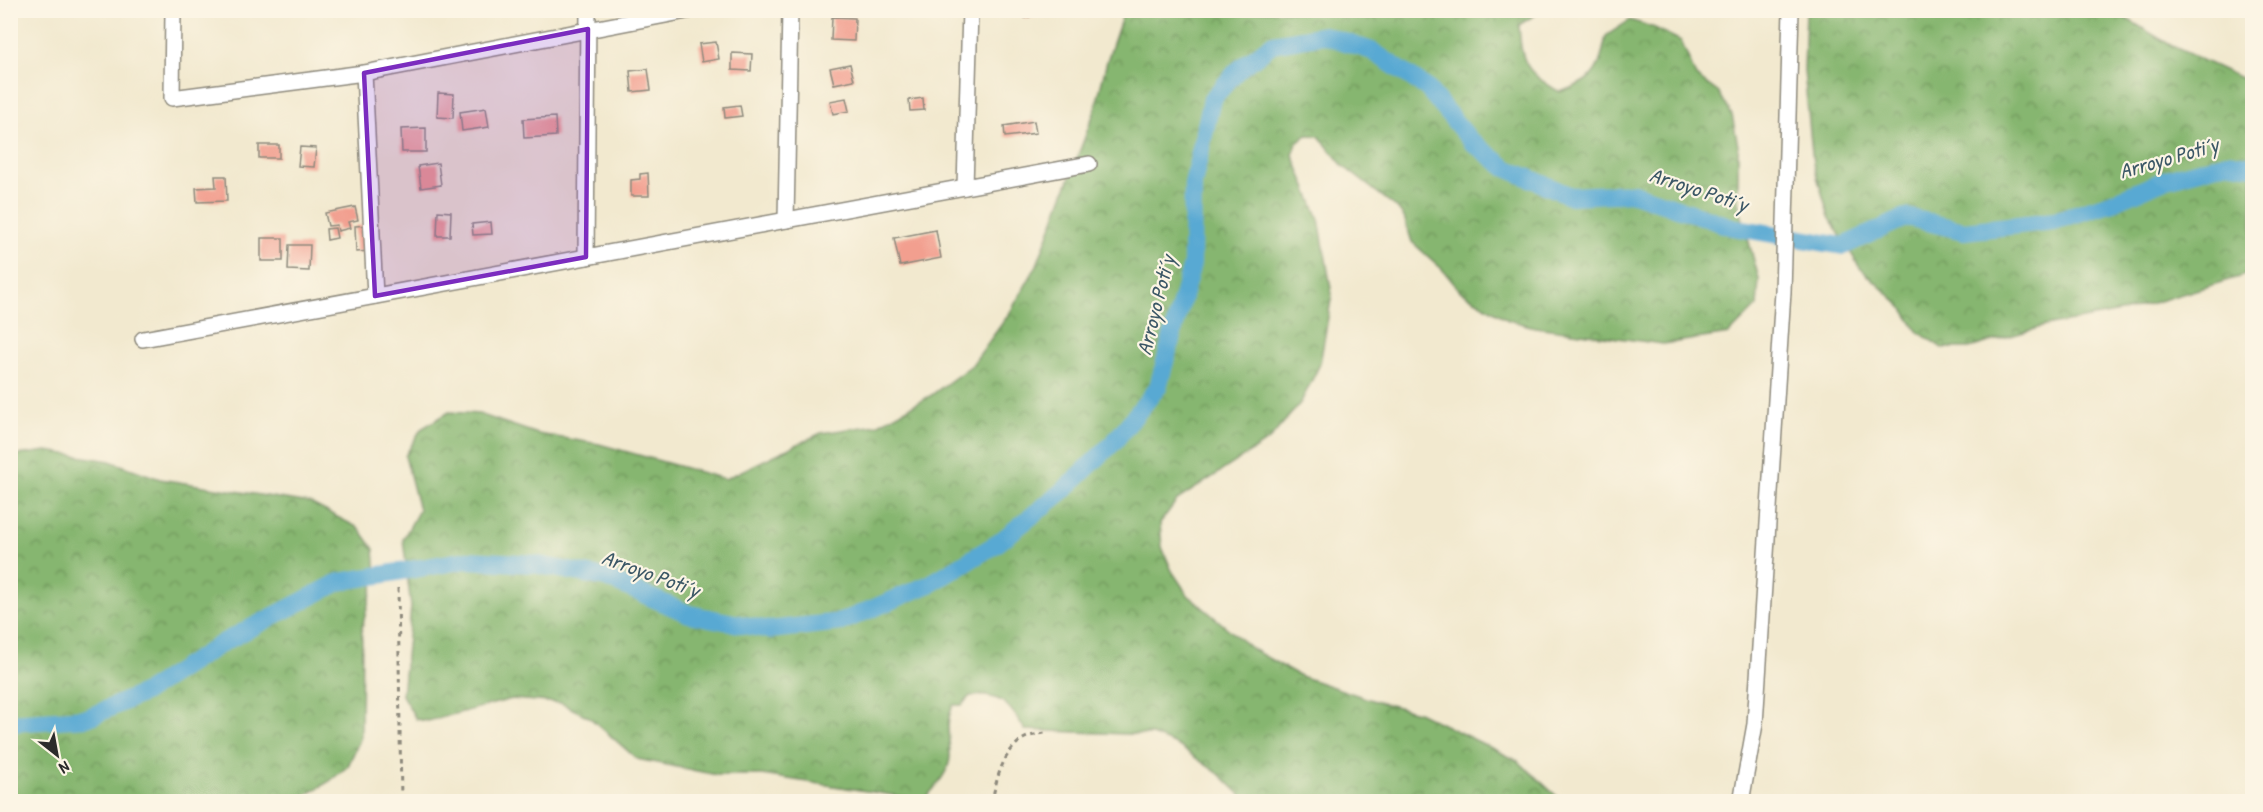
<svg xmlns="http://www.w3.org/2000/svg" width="2263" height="812" font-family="'Patrick Hand',sans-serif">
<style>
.forest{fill:url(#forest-crowns);stroke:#58704d;stroke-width:1.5}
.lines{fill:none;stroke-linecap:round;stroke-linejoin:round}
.canal{stroke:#59a9d3;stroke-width:18}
.building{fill:#f29f8f}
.street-casing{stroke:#8e8a7d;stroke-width:18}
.path{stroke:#8e8a7d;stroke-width:3;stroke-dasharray:4.5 4.5;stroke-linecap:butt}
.street{stroke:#fff;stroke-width:15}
.marked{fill:#7b2cbf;fill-opacity:0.2;stroke:#7b2cbf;stroke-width:4.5;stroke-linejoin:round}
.labels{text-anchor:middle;stroke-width:4.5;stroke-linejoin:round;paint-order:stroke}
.water-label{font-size:21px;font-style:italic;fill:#3b5766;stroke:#fcf5e5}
</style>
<defs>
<pattern id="forest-crowns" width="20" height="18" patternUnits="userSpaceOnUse" patternTransform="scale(1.5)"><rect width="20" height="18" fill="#86b66f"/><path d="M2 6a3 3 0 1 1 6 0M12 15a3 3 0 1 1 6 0" fill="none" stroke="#6e945b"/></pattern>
</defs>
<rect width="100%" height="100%" fill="#fcf5e5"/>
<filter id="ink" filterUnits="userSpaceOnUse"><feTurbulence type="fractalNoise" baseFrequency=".0167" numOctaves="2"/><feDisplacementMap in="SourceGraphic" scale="12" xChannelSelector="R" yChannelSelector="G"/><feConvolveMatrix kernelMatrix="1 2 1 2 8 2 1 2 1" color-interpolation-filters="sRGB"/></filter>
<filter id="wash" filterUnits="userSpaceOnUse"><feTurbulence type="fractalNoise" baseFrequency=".008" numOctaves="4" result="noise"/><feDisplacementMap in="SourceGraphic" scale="24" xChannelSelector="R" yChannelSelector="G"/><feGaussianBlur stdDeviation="1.35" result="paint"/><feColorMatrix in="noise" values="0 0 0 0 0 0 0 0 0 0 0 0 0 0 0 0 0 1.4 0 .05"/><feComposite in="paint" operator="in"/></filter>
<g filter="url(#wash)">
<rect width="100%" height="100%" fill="#f2e9cf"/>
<!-- forest -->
<g class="forest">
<path d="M1124,11H1541L1519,25C1521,63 1526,73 1560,92C1595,80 1599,72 1606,36L1630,20L1655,28L1681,41L1696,76L1719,93L1732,115L1738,146V202L1759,279L1757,306L1729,334L1663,344L1535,327L1508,320L1460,291L1442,269L1412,242L1404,217L1396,207L1343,166L1319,136L1307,135L1297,143L1293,155L1319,219L1332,294L1320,364L1301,402L1269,440L1177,500L1160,523L1162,547L1172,571L1188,595L1252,649L1300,676L1378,702L1418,712L1518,761L1562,801H1247L1219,774L1177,745L1152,735L1025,730C1010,705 1001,693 970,696L962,705H953C944,727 950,735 950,756C950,772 934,788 924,800L762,775H717L637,759L589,717L561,703L512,699L428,721L416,719L402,695L411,607L403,539L419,510L405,456L421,429L449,412L479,414L538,434L599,444L725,479L821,433L877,425L930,396L972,365L1009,314L1037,265L1095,110L1107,61Z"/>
<polygon points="1806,11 2114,11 2172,46 2252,83 2252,273 2126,311 2045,326 1969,348 1942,348 1917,331 1902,307 1860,268 1829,217 1813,163 1804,71"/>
<polygon points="47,451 110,461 160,479 310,503 359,528 374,549 376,575 362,627 361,737 348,766 330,781 296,801 11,801 11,456"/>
</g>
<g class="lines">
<!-- canal -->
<polyline class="canal" points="10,723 87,718 146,692 224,642 339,582 467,560 534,564 606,578 689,614 769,630 841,622 930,584 998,543 1063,491 1114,442 1158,387 1192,264 1193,184 1212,99 1237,71 1272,44 1324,35 1372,51 1427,88 1471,141 1506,168 1571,196 1634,193 1732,227 1843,246 1907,217 1964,231 2054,221 2113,202 2167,179 2227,162 2252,166"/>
</g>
<g id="blocks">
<!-- building -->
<g class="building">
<polygon points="1022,10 1049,10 1049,11 1025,18"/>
<polygon points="832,17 855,18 854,41 831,40"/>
<polygon points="716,42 719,59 702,62 699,44"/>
<polygon points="732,53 752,54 751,71 732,70"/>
<polygon points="850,64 854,80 834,84 830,68"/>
<polygon points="648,69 651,90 632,92 630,71"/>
<polygon points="438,93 454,94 453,118 437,117"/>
<polygon points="846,98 849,111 833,114 830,101"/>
<polygon points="923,98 924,110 910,111 909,100"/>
<polygon points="740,105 742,116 725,118 724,107"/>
<polygon points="486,108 489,127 462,131 460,112"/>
<polygon points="555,117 556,136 524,138 523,119"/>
<polygon points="1034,121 1036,133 1005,137 1004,126"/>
<polygon points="426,128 426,152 402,152 401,129"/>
<rect x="259" y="145" width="20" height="13"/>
<polygon points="300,147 316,148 314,167 298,166"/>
<polygon points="438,163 441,185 421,188 418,166"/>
<polygon points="648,173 649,196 631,196 631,180 640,179 640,174"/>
<polygon points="215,176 226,176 227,201 197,202 196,188 216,187"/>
<polygon points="355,207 358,220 348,222 350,228 338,231 337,225 328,226 325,213"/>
<polygon points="438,211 451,212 450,236 437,236"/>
<polygon points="491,222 492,234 473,235 472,224"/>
<polygon points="369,225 371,251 356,252 355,226"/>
<polygon points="335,228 337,238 327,240 326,229"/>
<polygon points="936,230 941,258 900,266 894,238"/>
<rect x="261" y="238" width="22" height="23"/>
<polygon points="289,245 310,245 309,271 288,270"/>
</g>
</g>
</g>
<g filter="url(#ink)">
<use href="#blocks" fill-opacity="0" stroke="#8e8a7d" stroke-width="1.5"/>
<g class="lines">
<!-- street casing -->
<g class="street-casing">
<g id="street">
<polyline points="173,10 172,98 364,73 692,10"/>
<polyline points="364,73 375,296"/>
<polyline points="965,187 970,10"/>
<polyline points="786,220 790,10"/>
<polyline points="586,257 588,10"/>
<polyline points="143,339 1089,164"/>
<polyline points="1741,802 1755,724 1783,292 1791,10"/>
</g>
</g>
<!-- path -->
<g class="path">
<polyline points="398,588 401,802"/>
<path d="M992,802C996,780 1003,750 1025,738C1031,735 1041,734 1048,732"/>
</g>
<!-- street -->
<use href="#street" class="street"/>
</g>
</g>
<!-- marked area -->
<path class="marked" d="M588,29L586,257L375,296L364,73Z"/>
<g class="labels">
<!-- water labels -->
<g class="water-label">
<text transform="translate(2169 158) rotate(-16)" y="7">Arroyo Poti´y</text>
<text transform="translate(1699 190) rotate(18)" y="7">Arroyo Poti´y</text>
<text transform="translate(1156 305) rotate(-76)" y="7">Arroyo Poti´y</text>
<text transform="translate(651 574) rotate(20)" y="7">Arroyo Poti´y</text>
</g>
</g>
<!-- margin -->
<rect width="2263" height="812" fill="none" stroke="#fcf5e5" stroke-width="36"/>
<!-- north arrow -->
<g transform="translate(57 755) rotate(149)" stroke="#fcf5e5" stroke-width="4.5" paint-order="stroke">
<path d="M0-4.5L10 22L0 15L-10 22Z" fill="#2b2b2b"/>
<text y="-9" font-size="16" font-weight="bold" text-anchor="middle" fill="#2b2b2b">N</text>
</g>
</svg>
